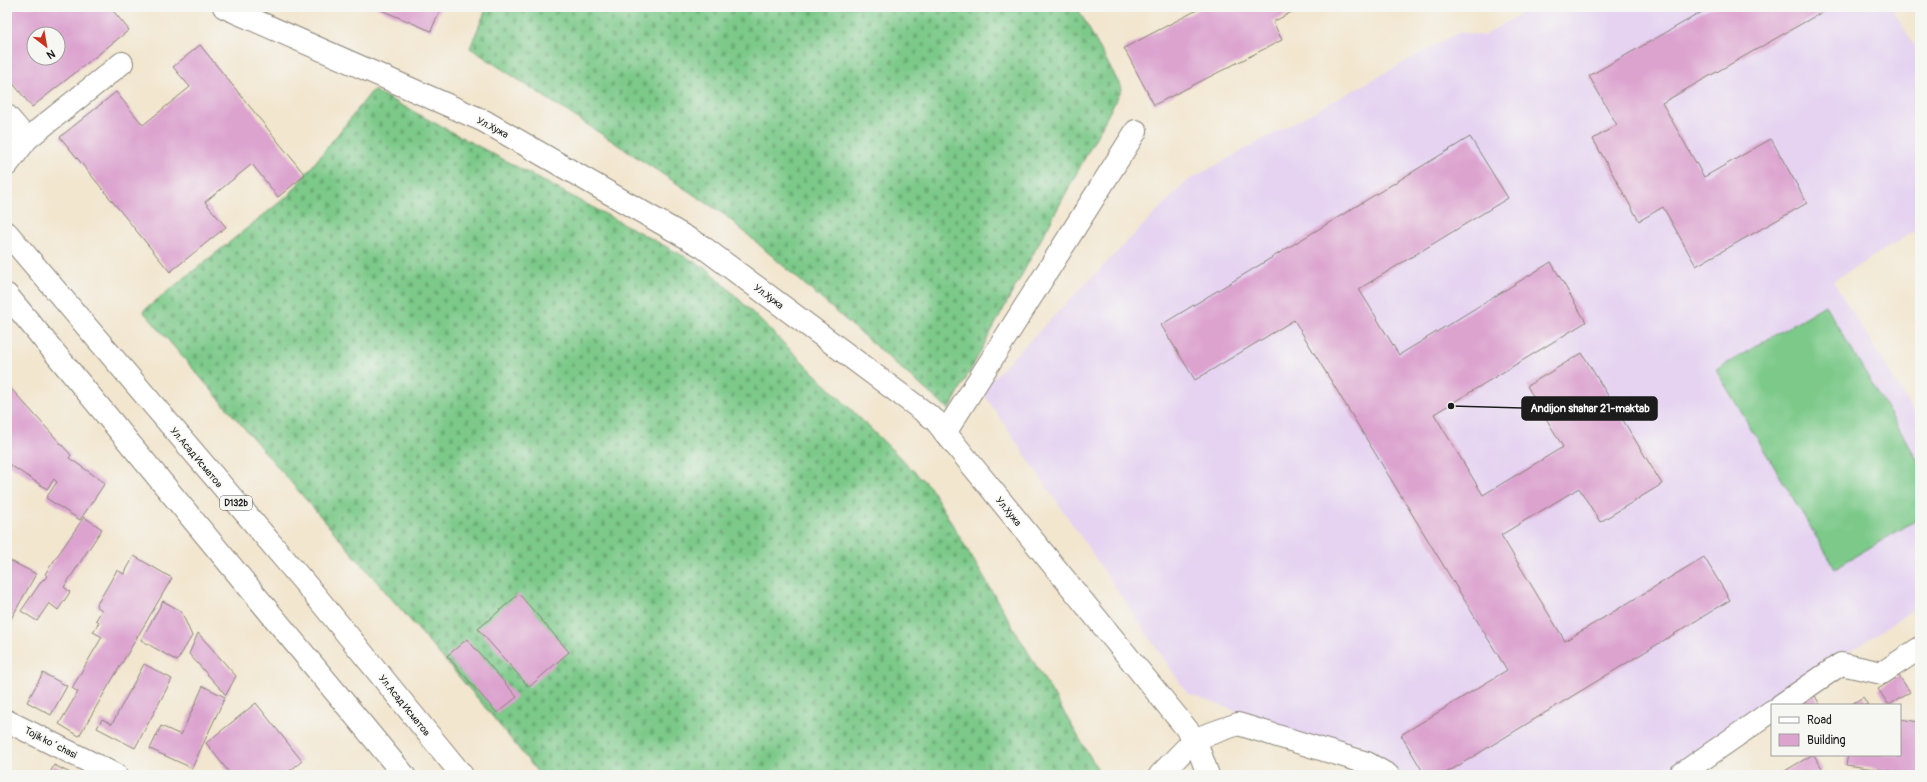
<svg xmlns="http://www.w3.org/2000/svg" width="1927" height="782" font-family="Pangolin,sans-serif">
<style>
.built{fill:#e5d3f1}
.cemetery{fill:url(#cemetery-stones);stroke:#4c7252}
.pitch{fill:#7bc989;stroke:#4c7252}
.building{fill:#dca3cf;fill-rule:evenodd}
.lines{fill:none;stroke-linecap:round;stroke-linejoin:round}
.minor-casing{stroke:#878176;stroke-width:24}
.major-casing{stroke:#878176;stroke-width:24}
.minor{stroke:#fff;stroke-width:22}
.major{stroke:#fff;stroke-width:22}
.labels{text-anchor:middle;stroke-width:3;stroke-linejoin:round;paint-order:stroke}
.shield{fill:#f6f6f2;stroke:#5d5d5c;stroke-width:1}
.shield-label{font-size:9px;font-weight:bold;fill:#1c1c1c}
.street-label{font-size:10px;fill:#1c1c1c;stroke:#f6f6f2}
.leader{fill:none;stroke:#1c1c1c;stroke-width:1.5}
.callout-dot{fill:#1c1c1c;stroke:#f6f6f2;stroke-width:1.5}
.callout{fill:#1c1c1c;stroke:#1c1c1c;stroke-width:1.5}
.callout-label{font-size:11px;text-anchor:middle;font-weight:bold;fill:#fff}
</style>
<defs>
<pattern id="cemetery-stones" width="16" height="16" patternUnits="userSpaceOnUse"><rect width="16" height="16" fill="#7bc989"/><path d="M2 7V4a2 2 0 0 1 4 0v3zM10 15v-3a2 2 0 0 1 4 0v3z" fill="#6aac76"/></pattern>
</defs>
<rect width="100%" height="100%" fill="#f6f6f2"/>
<filter id="ink" filterUnits="userSpaceOnUse"><feTurbulence type="fractalNoise" baseFrequency=".025" numOctaves="2"/><feDisplacementMap in="SourceGraphic" scale="8" xChannelSelector="R" yChannelSelector="G"/><feConvolveMatrix kernelMatrix="1 2 1 2 8 2 1 2 1" color-interpolation-filters="sRGB"/></filter>
<filter id="wash" filterUnits="userSpaceOnUse"><feTurbulence type="fractalNoise" baseFrequency=".012" numOctaves="4" result="noise"/><feDisplacementMap in="SourceGraphic" scale="16" xChannelSelector="R" yChannelSelector="G"/><feGaussianBlur stdDeviation="0.9" result="paint"/><feColorMatrix in="noise" values="0 0 0 0 0 0 0 0 0 0 0 0 0 0 0 0 0 1.4 0 .05"/><feComposite in="paint" operator="in"/></filter>
<g filter="url(#wash)">
<rect width="100%" height="100%" fill="#f2e6cf"/>
<!-- built -->
<polygon class="built" points="1531,7 1891,7 1920,55 1920,228 1833,281 1920,422 1920,605 1664,775 1403,775 1396,770 1187,693 981,390 1187,181 1460,32 1484,36"/>
<!-- cemetery -->
<g class="cemetery">
<polygon points="487,7 1077,7 1122,89 949,410 725,215 470,48"/>
<polygon points="373,90 708,269 930,487 1101,775 540,775 480,701 143,311 290,194"/>
</g>
<!-- pitch -->
<polygon class="pitch" points="1825,305 1920,464 1920,518 1835,568 1716,370"/>
<g id="blocks">
<!-- building -->
<g class="building">
<path d="M7,7H110L129,30L32,107L7,76ZM34,34H58V58H34Z"/>
<polygon points="374,7 441,7 431,31"/>
<polygon points="1203,7 1301,7 1273,22 1282,40 1154,105 1124,48"/>
<polygon points="1711,7 1822,7 1824,11 1662,103 1704,177 1771,139 1807,203 1696,266 1663,207 1639,221 1593,139 1617,125 1589,76"/>
<polygon points="200,45 305,175 278,197 252,164 205,202 226,227 170,272 60,137 116,92 143,125 190,87 173,67"/>
<polygon points="1470,137 1508,198 1359,289 1399,355 1551,262 1586,322 1434,414 1483,495 1563,447 1527,386 1582,353 1662,484 1600,522 1579,488 1501,535 1565,641 1704,557 1730,600 1443,775 1425,775 1401,735 1507,670 1294,320 1195,380 1161,325"/>
<polygon points="7,384 71,455 69,458 105,483 80,520 46,498 57,482 54,479 47,489 7,463"/>
<polygon points="84,517 102,529 64,587 70,592 58,610 49,603 37,621 21,611 43,579 44,580 47,576 45,574"/>
<polygon points="134,556 172,578 79,736 59,724 78,692 72,688 102,637 93,632 99,622 96,620 102,610 96,606 117,570 124,574"/>
<polygon points="7,559 36,574 7,626"/>
<polygon points="519,594 569,652 529,687 478,629"/>
<polygon points="163,601 181,611 192,636 177,661 141,640"/>
<polygon points="198,633 236,676 226,695 189,654"/>
<polygon points="467,639 517,697 497,713 447,656"/>
<polygon points="144,664 172,679 135,748 97,728 102,719 112,724"/>
<polygon points="43,673 67,686 51,715 27,702"/>
<polygon points="1899,676 1910,692 1889,705 1878,689"/>
<polygon points="203,686 225,697 192,768 150,749 161,726 181,735"/>
<polygon points="1814,694 1820,705 1794,705"/>
<polygon points="1863,697 1868,705 1850,705"/>
<polygon points="256,703 302,761 285,775 231,775 206,743"/>
<polygon points="1900,719 1920,722 1920,775 1846,765 1848,755 1900,755"/>
<polygon points="1812,755 1814,755 1823,770 1815,775 1784,775 1783,772"/>
<polygon points="54,765 74,775 49,775"/>
</g>
</g>
</g>
<g filter="url(#ink)">
<use href="#blocks" fill-opacity="0" stroke="#878176" stroke-width="1"/>
<g class="lines">
<!-- minor casing -->
<g class="minor-casing">
<g id="minor">
<polyline points="224,7 484,121 703,247 935,420 1195,739 1208,775"/>
<polyline points="7,116 27,139"/>
<polyline points="7,165 27,139 122,63"/>
<polyline points="945,433 1136,131"/>
<polyline points="1781,705 1841,664 1882,673 1920,648"/>
<polyline points="7,721 116,775"/>
<polyline points="1160,775 1195,739 1238,724 1367,763 1388,775"/>
<polyline points="1680,775 1772,711"/>
</g>
</g>
<!-- major casing -->
<g class="major-casing">
<g id="major">
<polyline points="7,233 315,595 462,775"/>
<polyline points="7,295 404,775"/>
</g>
</g>
<!-- minor -->
<use href="#minor" class="minor"/>
<!-- major -->
<use href="#major" class="major"/>
</g>
</g>
<g class="labels">
<!-- shield labels -->
<rect class="shield" x="220" y="496" width="32" height="14" rx="3"/>
<g class="shield-label">
<text x="236" y="506">D132b</text>
</g>
<!-- street labels -->
<g class="street-label">
<text transform="translate(493 127) rotate(28)" y="4">Ул.Хужа</text>
<text transform="translate(769 296) rotate(37)" y="4">Ул.Хужа</text>
<text transform="translate(197 457) rotate(50)" y="4">Ул.Асад Исматов</text>
<text transform="translate(1009 511) rotate(51)" y="4">Ул.Хужа</text>
<text transform="translate(405 705) rotate(51)" y="4">Ул.Асад Исматов</text>
<text transform="translate(51 742) rotate(27)" y="4">Tojik koʻchasi</text>
</g>
</g>
<!-- callouts -->
<path class="leader" d="M1451 406L1522 408"/>
<circle class="callout-dot" cx="1451" cy="406" r="4"/>
<rect class="callout" x="1522" y="397" width="135" height="23" rx="4"/>
<g class="callout-label">
<text x="1590" y="412">Andijon shahar 21-maktab</text>
</g>
<!-- margin -->
<rect width="1927" height="782" fill="none" stroke="#f6f6f2" stroke-width="24"/>
<!-- legend -->
<rect x="1771" y="704" width="130" height="52" fill="#f6f6f2" stroke="#9f9f9c"/>
<rect x="1779" y="717" width="20" height="6" fill="#ffffff" stroke="#9f9f9c"/>
<text x="1807" y="724" font-size="12" fill="#1c1c1c">Road</text>
<rect x="1779" y="734" width="20" height="12" fill="#dca3cf" stroke="#9f9f9c"/>
<text x="1807" y="744" font-size="12" fill="#1c1c1c">Building</text>
<!-- north arrow -->
<g transform="translate(46 46) rotate(149)"><circle r="19" fill="#f6f6f2" stroke="#9f9f9c"/>
<path d="M0-3L7 15L0 10L-7 15Z" fill="#c8321e"/>
<text y="-6" font-size="11" font-weight="bold" text-anchor="middle" fill="#1c1c1c">N</text>
</g>
</svg>
